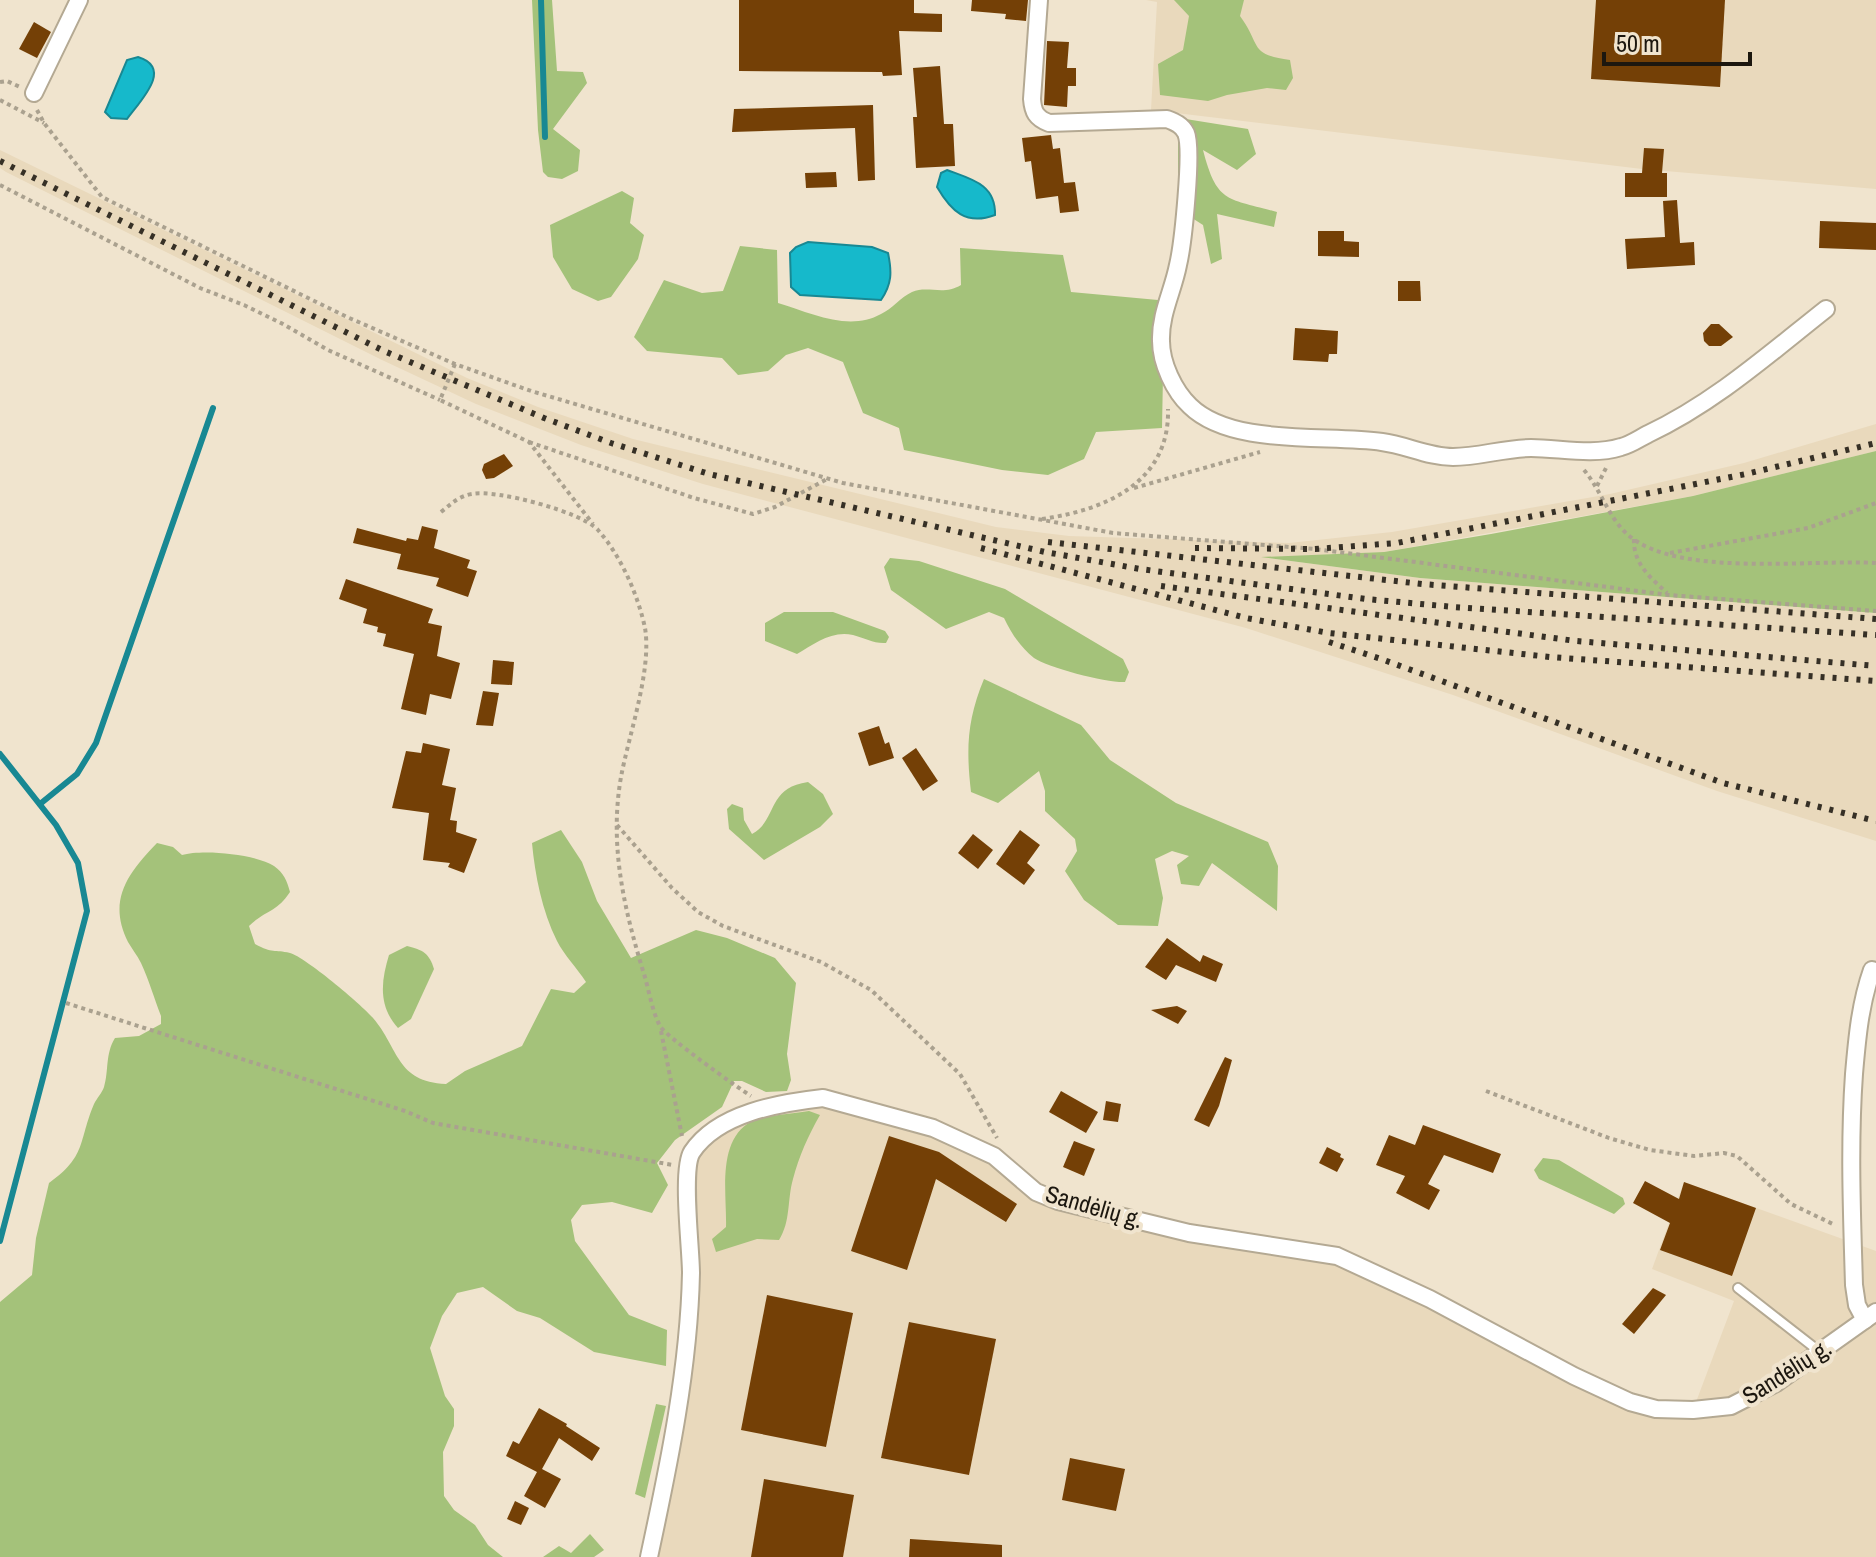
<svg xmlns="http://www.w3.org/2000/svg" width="1876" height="1557" font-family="'Archivo Narrow',sans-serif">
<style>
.built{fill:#e9d9bc}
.green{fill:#a4c27a}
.water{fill:#16b9cb;stroke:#188893;stroke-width:2}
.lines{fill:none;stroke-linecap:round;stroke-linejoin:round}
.stream{stroke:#188893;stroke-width:6}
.building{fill:#744006}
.service-casing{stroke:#b4a993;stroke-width:12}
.minor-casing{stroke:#b4a993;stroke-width:20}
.path{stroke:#aaa18f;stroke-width:4;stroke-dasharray:4 4;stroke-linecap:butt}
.service{stroke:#fff;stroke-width:8}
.minor{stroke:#fff;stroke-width:16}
.rail{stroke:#363026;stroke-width:6;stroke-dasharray:4 8;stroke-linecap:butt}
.labels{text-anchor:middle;stroke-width:8;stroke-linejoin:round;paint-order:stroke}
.street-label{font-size:24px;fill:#1c170f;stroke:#f0e4ce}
</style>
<rect width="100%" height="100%" fill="#f0e4ce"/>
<!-- built -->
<g class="built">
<polygon points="1146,0 1876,0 1876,189 1642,169 1151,110 1157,2"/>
<polygon points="0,150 467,378 538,407 633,439 996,527 1069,536 1289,543 1392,532 1610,494 1744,463 1876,424 1876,451 1693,496 1384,552 1268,558 1420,578 1876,613 1876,841 1717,791 1453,695 1246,628 703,484 581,445 476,404 382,360 6,172 0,168"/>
<polygon points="806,1100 933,1128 1058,1202 1326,1253 1630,1402 1693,1410 1734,1301 1652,1269 1684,1182 1876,1251 1876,1557 649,1557 690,1299 687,1162 704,1137"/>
</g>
<!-- green -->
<g class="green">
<polygon points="532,0 552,0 557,71 583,72 587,83 553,129 580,150 578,171 562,179 548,177 543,172 538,130"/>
<path d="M1174,0H1244L1240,16C1262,46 1248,54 1290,60L1293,78L1286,90L1267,88L1227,95L1208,101L1160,95L1158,64L1183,50L1189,16Z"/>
<path d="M1167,116L1248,129L1256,154L1237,170L1203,150C1217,204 1227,198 1277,212L1274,227L1217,214L1222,259L1211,264L1203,225L1178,209V132Z"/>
<polygon points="622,191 634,198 630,223 644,235 638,259 611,297 598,301 572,289 553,257 550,225"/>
<path d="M740,246L777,250L778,303C811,313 849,332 881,314C892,309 901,297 912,292C928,285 943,296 961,285L960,248L1063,255L1071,292L1158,300L1155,340L1163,375L1162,428L1096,432L1084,459L1048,475L1002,470L904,450L899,428L863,413L843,362L808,348L786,355L768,371L738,375L722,358L647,351L634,337L664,280L702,293L723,291Z"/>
<polygon points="1876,451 1876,613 1420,578 1261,557 1384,552 1491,534 1693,496"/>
<path d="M890,558L919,561L1005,589L1123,659L1129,672L1125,682C1108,683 1048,668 1034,658C1021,648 1011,633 1004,618L989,612L946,629L891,590L884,567Z"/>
<path d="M784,612H833L885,631L889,637L886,643C874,644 865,638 853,635C832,630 814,644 797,654L765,641V623Z"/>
<path d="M984,679L1081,725L1110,760L1176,803L1268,842L1278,866L1277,911L1212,863L1199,886L1181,884L1177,865L1189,856L1172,851L1155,859L1163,898L1158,926L1118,925L1084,900L1065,871L1077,851L1075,839L1045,811V791L1039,771L998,803L971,792C966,749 967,720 984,679Z"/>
<path d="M808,782L823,794L833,814L820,827L764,860L729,829L727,809L732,804L743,808L744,820L752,834C778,820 766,788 808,782Z"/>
<path d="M561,830L582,862L597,901L631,958L696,930L727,938L775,958L796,983L787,1054L791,1080L787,1091L766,1092L742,1081H734L722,1107L675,1140L657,1163L668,1185L652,1213L612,1202L582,1205L571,1220L575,1241L629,1315L667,1330L666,1366L594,1352L540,1318L517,1311L483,1287L457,1293L442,1316L430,1348L445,1396L454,1409V1426L443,1452L444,1496L454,1510L475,1525L488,1545L503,1557H0V1302L32,1275L36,1238L49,1183C87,1156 78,1142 94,1104C97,1098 102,1093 104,1087C109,1071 105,1054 115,1038L139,1036L161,1024V1016C154,998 149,980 141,963C137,955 132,949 128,942C107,900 128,873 157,843L173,847L182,855C203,849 255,854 274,866C284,873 287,881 290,892C276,913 267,909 249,926L255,944C273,954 274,949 290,953C305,957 361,1004 373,1018C399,1048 396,1082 446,1084L465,1071L522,1046L551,989L574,993L586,982C577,968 564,955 557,941C542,911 535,875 532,843Z"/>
<path d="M407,946C423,950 429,953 434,969L411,1019L398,1028C378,1006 381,981 389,955Z"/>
<path d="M809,1111L820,1115C808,1136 799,1156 793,1179C787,1200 791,1221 779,1240L757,1239L716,1252L712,1239L726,1227C727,1194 716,1140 752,1121C766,1115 794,1114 809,1111Z"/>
<polygon points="1543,1158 1559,1160 1623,1198 1625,1204 1614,1214 1539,1179 1534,1170"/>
<polygon points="656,1404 666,1406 645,1498 635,1494"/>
<polygon points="590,1534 604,1550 594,1557 543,1557 559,1546 571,1553"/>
</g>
<!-- water -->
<g class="water">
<path d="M138,57C174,68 140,101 127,119L111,118L105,112L127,60Z"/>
<path d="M947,170C971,179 996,184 995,215C966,226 951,211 937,187L941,173Z"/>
<path d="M808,242L872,247L888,253C892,272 892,284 881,300L800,295L791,287L790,253L796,247Z"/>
</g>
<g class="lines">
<!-- stream -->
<g class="stream">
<polyline points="541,0 545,137"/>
<polyline points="0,754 56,825 78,863 87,911 0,1241"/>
<polyline points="40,804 77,774 96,743 213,408"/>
</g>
</g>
<!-- building -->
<g class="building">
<polygon points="739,0 914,0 914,13 942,14 942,32 899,31 902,75 883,76 882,72 739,71"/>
<polygon points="972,0 1028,0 1026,21 1005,19 1006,14 971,11"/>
<polygon points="1596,0 1725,0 1720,87 1591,79"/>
<polygon points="34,22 51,32 37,58 19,49"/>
<polygon points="1047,41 1069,42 1067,68 1076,68 1076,86 1068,86 1067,107 1044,105"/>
<polygon points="940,66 944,124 953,124 955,166 916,168 913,117 917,117 913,68"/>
<polygon points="873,105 875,180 858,181 855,128 732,132 734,109"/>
<polygon points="1051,135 1053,149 1060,148 1064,183 1075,182 1079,211 1060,213 1058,196 1036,199 1031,161 1025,162 1022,138"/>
<polygon points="1644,148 1664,149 1662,173 1667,173 1667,197 1625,197 1625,173 1642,173"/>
<polygon points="836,172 837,187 806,188 805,173"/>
<polygon points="1677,200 1680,243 1694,242 1695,265 1627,269 1625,239 1665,237 1663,201"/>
<polygon points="1820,221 1876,223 1876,250 1819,248"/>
<polygon points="1318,231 1344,231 1344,241 1359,242 1359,257 1318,256"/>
<polygon points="1398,281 1420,281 1421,301 1398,301"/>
<polygon points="1711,324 1719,324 1733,337 1721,346 1709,346 1704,341 1703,333"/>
<polygon points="1295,328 1338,331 1337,354 1329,354 1328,362 1293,360"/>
<polygon points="504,454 513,466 494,478 486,479 482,470 484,464"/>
<polygon points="422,526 438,530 434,548 470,560 467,568 477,571 468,597 436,586 439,578 397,569 401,554 353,543 357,528 406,541 407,538 418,540"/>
<polygon points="346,579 433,609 428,623 442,626 437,656 460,663 451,699 430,694 426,715 401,709 414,654 383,646 386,634 377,632 378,627 363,623 367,609 339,599"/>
<polygon points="493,660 514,662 512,685 491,684"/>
<polygon points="483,691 499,693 493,726 476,725"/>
<polygon points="879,726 885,744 889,742 894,758 869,766 858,733"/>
<polygon points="423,743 450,749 442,785 456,788 450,820 457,821 456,832 477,839 464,873 448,867 450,863 423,860 429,813 392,808 406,751 421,753"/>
<polygon points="916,748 938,781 923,791 902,758"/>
<polygon points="1020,830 1040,845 1027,863 1035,870 1024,885 996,864"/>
<polygon points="973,834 993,850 978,869 958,853"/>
<polygon points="1167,938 1200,962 1203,955 1223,964 1216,982 1176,965 1166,980 1145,967"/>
<polygon points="1177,1006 1187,1011 1178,1024 1151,1010"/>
<polygon points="1225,1057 1232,1060 1219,1106 1209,1127 1194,1120"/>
<polygon points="1061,1091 1098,1112 1086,1133 1049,1112"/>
<polygon points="1106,1101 1121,1104 1118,1122 1103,1120"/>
<polygon points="1423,1125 1501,1154 1493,1173 1444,1155 1428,1184 1440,1190 1429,1210 1396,1193 1405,1176 1376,1165 1389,1135 1415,1145"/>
<polygon points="889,1136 939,1152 1017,1204 1006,1222 936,1179 907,1270 851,1251"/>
<polygon points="1074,1141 1095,1149 1084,1176 1063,1167"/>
<polygon points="1327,1147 1341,1154 1340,1157 1344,1159 1337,1172 1319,1163"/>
<polygon points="1645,1181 1679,1199 1684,1182 1756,1208 1732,1276 1660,1250 1670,1223 1633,1203"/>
<polygon points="1653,1288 1666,1295 1634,1334 1622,1324"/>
<polygon points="767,1295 853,1313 826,1447 741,1430"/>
<polygon points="909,1322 996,1339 969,1475 881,1458"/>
<polygon points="539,1408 567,1424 566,1426 600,1448 592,1461 559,1438 542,1469 561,1479 545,1508 524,1496 537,1472 506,1456 513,1441 519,1444"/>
<polygon points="1070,1458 1125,1469 1116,1511 1062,1500"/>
<polygon points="764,1479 854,1495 843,1557 751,1557"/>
<polygon points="515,1501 529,1508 521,1525 507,1519"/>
<polygon points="910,1539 1002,1545 1002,1557 909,1557"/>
</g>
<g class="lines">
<!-- service casing -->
<g class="service-casing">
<polyline id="service" points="1738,1288 1820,1352"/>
</g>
<!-- minor casing -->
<g class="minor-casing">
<g id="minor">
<path d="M1039,0L1032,99C1033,112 1036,118 1049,123L1167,119C1175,122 1182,125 1186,133C1193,149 1183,244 1178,265C1173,291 1160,314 1161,341C1161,363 1174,391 1190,406C1232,447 1327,434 1382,442C1406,445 1428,457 1453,457C1479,457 1505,448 1531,448C1560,448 1592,456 1621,447C1630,445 1640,438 1648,434C1714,403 1769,354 1826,309"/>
<polyline points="34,93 79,0"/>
<path d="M1865,1320L1857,1305L1854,1285C1852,1215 1849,1145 1854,1074C1857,1039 1860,1004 1872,970"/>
<path d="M649,1557C669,1464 689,1368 691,1273C691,1249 681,1169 692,1152C718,1113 779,1103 823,1098L933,1128L994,1156L1036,1192L1058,1201L1189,1233L1337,1256L1430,1299L1574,1376L1630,1402L1656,1409L1693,1410L1731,1406L1776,1383L1876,1312"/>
</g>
</g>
<!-- path -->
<g class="path">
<polyline points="0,82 7,81 20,87"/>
<polyline points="0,100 44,123"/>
<polyline points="37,110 44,123 102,197 347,317 455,364 531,391 843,483 1113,533 1315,549 1669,595 1876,611"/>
<polyline points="0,185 200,288 244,305 281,323 328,350 440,400"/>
<polyline points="455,364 440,400 529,442 593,524"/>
<polyline points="529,442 694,498 753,514 775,507 827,479"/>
<path d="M1584,470C1601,490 1608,517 1628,535C1678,578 1811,559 1876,563"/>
<polyline points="1597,486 1607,466"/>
<polyline points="1134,488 1260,452"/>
<path d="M441,512C451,504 459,496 472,494C496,489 582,512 598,530C621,556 638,595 645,628C652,670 629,734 621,777C609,845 624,909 644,974C649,990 652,1011 660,1026C664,1035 738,1088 751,1096"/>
<path d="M1042,519C1106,510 1170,482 1168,409"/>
<path d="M1634,539C1633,564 1651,578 1667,593"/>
<polyline points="1670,553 1808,528 1876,503"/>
<polyline points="617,825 672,888 698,912 723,926 821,962 871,990 960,1074 997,1138"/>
<polyline points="66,1003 405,1111 433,1123 673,1165"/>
<polyline points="661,1031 682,1136"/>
<polyline points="1486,1091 1609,1138 1650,1150 1694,1156 1724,1153 1737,1156 1791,1204 1835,1225"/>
</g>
<!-- service -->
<use href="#service" class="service"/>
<!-- minor -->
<use href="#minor" class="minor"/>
<!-- rail -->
<g class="rail">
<polyline points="0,161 384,351 544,418 611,443 709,474 1045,552 1140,569 1366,599 1454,607 1876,635"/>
<polyline points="1048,542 1422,584 1876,619"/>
<polyline points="981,548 1246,618 1329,633 1550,657 1876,681"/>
<polyline points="1195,548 1315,549 1397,543 1746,474 1876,443"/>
<polyline points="1161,586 1576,641 1876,666"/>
<polyline points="1329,642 1381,659 1723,783 1876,821"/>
</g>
</g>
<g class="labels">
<!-- street labels -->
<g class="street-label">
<text transform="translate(1094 1207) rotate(16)" y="8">Sandėlių g.</text>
<text transform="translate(1787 1372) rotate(-32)" y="8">Sandėlių g.</text>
</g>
</g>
<!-- scale -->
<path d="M1604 52v12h146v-12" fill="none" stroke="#1c170f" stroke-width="4"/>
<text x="1616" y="52" font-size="24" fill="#1c170f" stroke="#f0e4ce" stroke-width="6" paint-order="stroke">50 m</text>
</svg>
